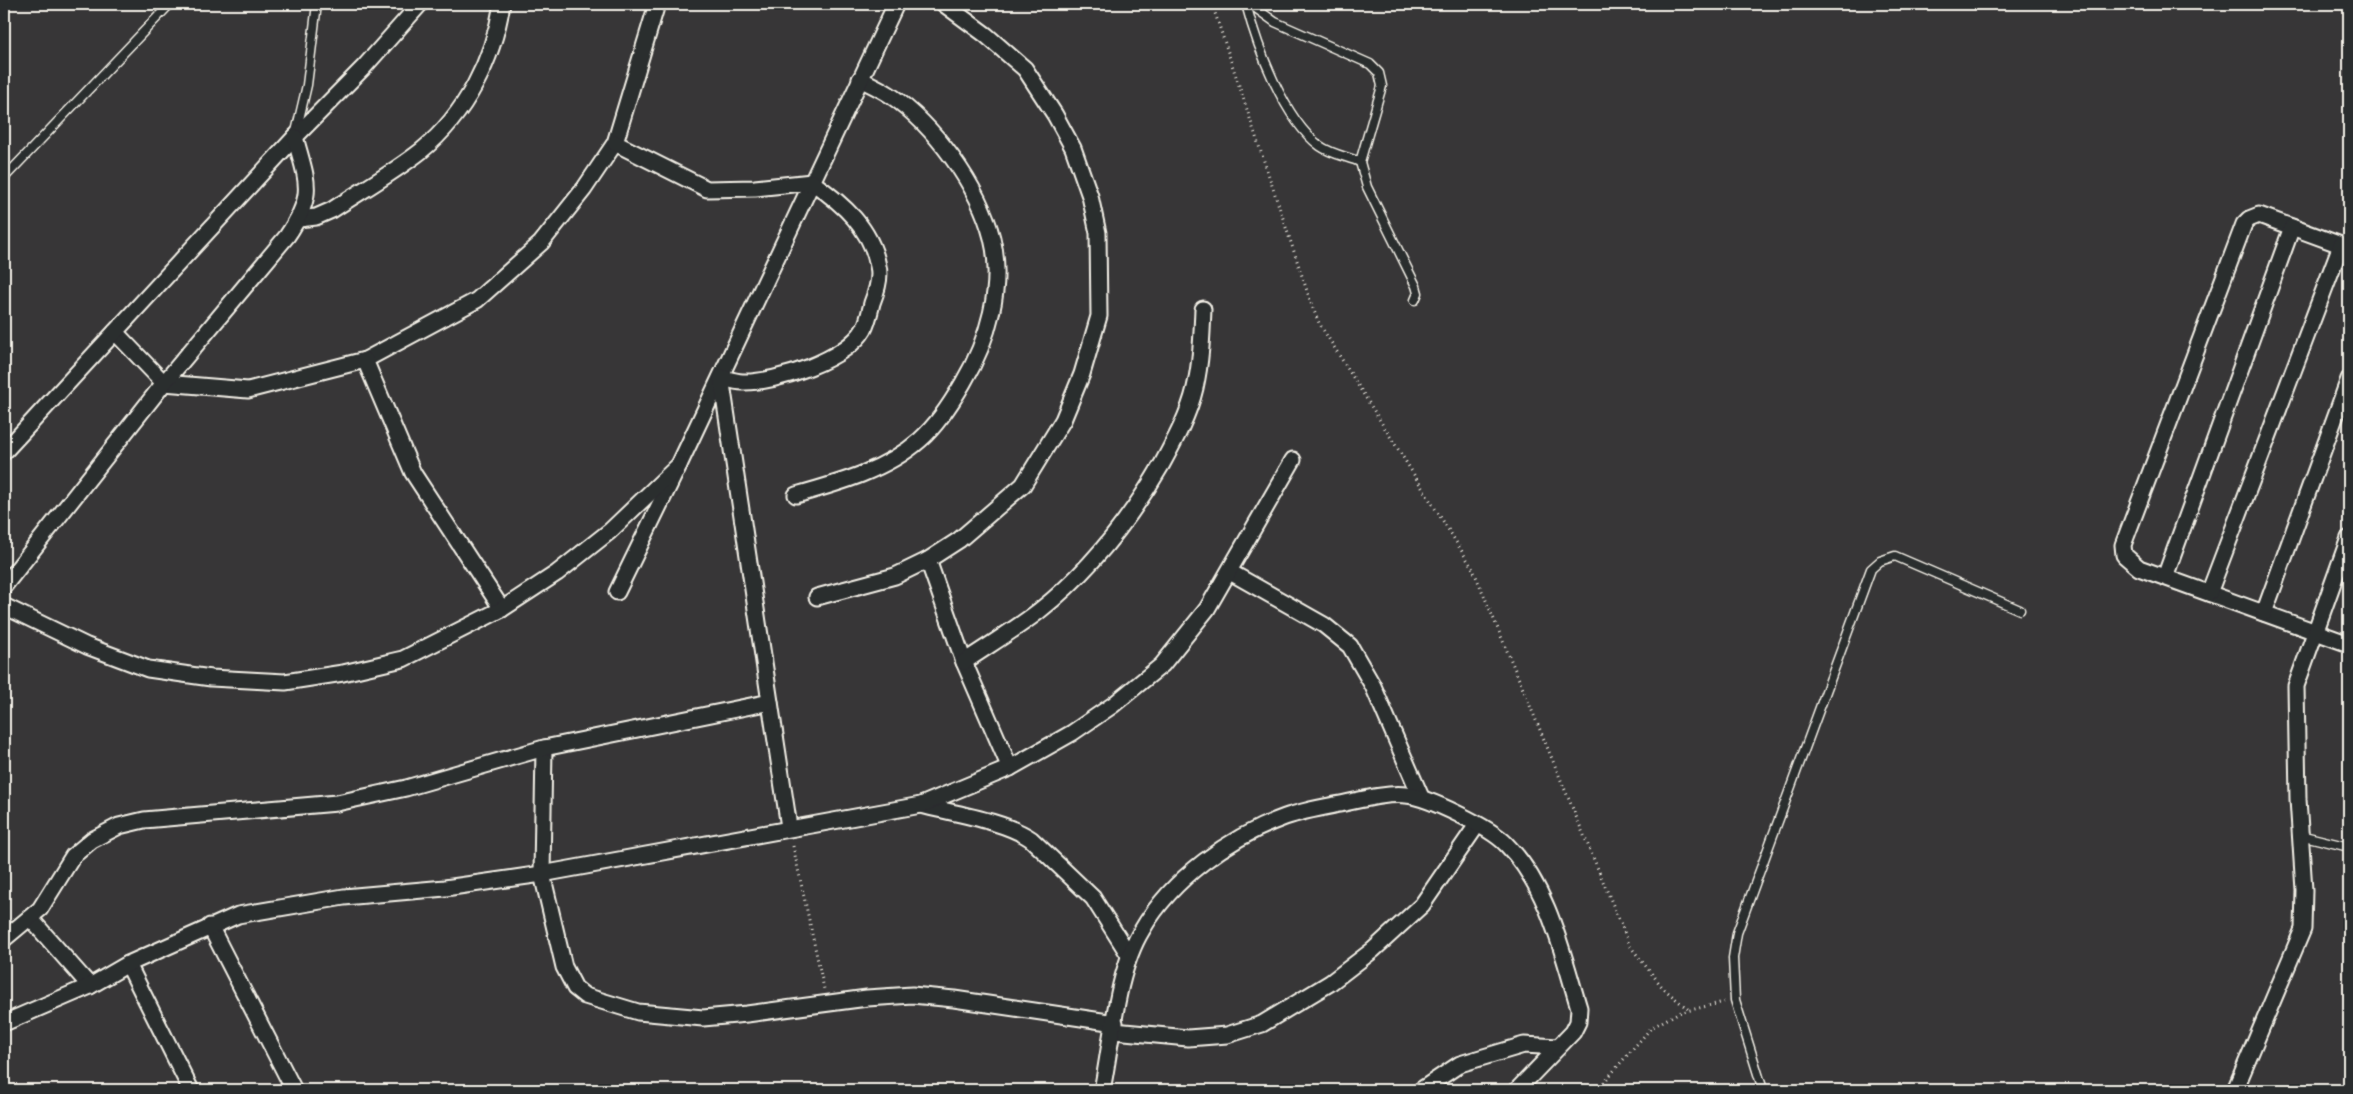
<svg xmlns="http://www.w3.org/2000/svg" width="2353" height="1094" font-family="'Comic Neue',sans-serif">
<style>
.lines{fill:none;stroke-linecap:round;stroke-linejoin:round}
.lane-casing{stroke:#f4f1e8;stroke-width:11}
.street-casing{stroke:#f4f1e8;stroke-width:19}
.path{stroke:#f4f1e8;stroke-width:3;stroke-dasharray:1 4;stroke-linecap:butt}
.lane{stroke:#2a2d2e;stroke-width:8}
.street{stroke:#2a2d2e;stroke-width:15}
</style>
<rect width="100%" height="100%" fill="#373637"/>
<filter id="ink" filterUnits="userSpaceOnUse"><feTurbulence type="fractalNoise" baseFrequency=".02" numOctaves="2"/><feDisplacementMap in="SourceGraphic" scale="10" xChannelSelector="R" yChannelSelector="G"/><feConvolveMatrix kernelMatrix="1 2 1 2 8 2 1 2 1" color-interpolation-filters="sRGB"/></filter>
<g filter="url(#ink)">
<g class="lines">
<!-- lane casing -->
<g class="lane-casing">
<g id="lane">
<path d="M1246,4C1257,46 1284,120 1320,146C1331,154 1348,157 1360,162"/>
<polyline points="1250,4 1275,22 1370,64 1379,73 1382,86 1360,162 1367,187 1416,286 1418,293 1415,300"/>
<polyline points="296,132 307,85 317,4"/>
<polyline points="4,178 170,4"/>
<polyline points="2300,835 2349,847"/>
<polyline points="1763,1090 1735,1000 1733,958 1737,933 1871,569 1880,561 1895,556 2020,610"/>
</g>
</g>
<!-- street casing -->
<g class="street-casing">
<g id="street">
<path d="M299,219L316,217L332,210C361,191 393,173 421,151C466,114 493,60 502,4"/>
<polyline points="2349,248 2259,215 2249,219 2244,224 2123,545 2124,555 2139,568 2349,644"/>
<polyline points="115,332 164,383 248,390 365,360 477,300 541,243 584,189 615,143 657,4"/>
<polyline points="365,360 413,473 502,609"/>
<polyline points="4,452 295,137 364,67 420,4"/>
<path d="M796,495C839,483 886,470 920,440C937,425 952,402 963,383C988,341 1004,286 992,238C979,186 934,125 890,95C881,89 870,84 860,79"/>
<polyline points="928,560 964,662 1010,768"/>
<polyline points="1230,572 1324,625 1350,646 1373,686 1421,797"/>
<polyline points="2165,577 2292,227"/>
<path d="M4,586L164,383L287,236C316,194 307,182 295,137"/>
<polyline points="617,592 679,465 896,4"/>
<polyline points="2209,593 2341,245"/>
<polyline points="817,597 895,576 928,560 959,540 1023,485 1063,420 1082,374 1099,316 1098,233 1090,196 1073,148 1055,115 1025,69 986,35 944,4"/>
<polyline points="4,606 87,646 148,669 211,678 285,682 343,673 403,659 502,609 557,573 610,531 679,465"/>
<polyline points="2264,613 2349,379"/>
<path d="M964,662C989,645 1016,629 1039,611C1090,571 1130,519 1162,464C1175,440 1189,414 1195,388C1201,362 1202,335 1203,309"/>
<polyline points="770,702 789,827"/>
<polyline points="544,748 542,874 564,967 575,988 585,996 638,1012 703,1018 747,1014 867,998 912,995 954,999 1115,1023"/>
<path d="M921,805C952,813 1005,821 1031,839L1093,898L1129,955"/>
<polyline points="30,918 90,986"/>
<polyline points="210,926 294,1090"/>
<path d="M4,939L40,909L73,856L92,840L119,826L144,820L337,803L406,788L544,748L770,702L721,377C728,379 735,382 743,382C776,383 847,359 864,329C868,322 870,311 872,303C876,293 881,277 878,266C871,228 843,204 812,182L755,188L707,189L615,143"/>
<polyline points="128,964 191,1090"/>
<polyline points="4,1023 90,986 128,964 238,915 344,897 445,888 542,874 921,805 1010,768 1072,733 1113,705 1162,665 1207,609 1293,460"/>
<polyline points="1114,1031 1188,1038 1227,1035 1262,1024 1330,983 1373,950 1422,905 1477,825"/>
<path d="M1102,1090C1112,1042 1116,972 1142,930C1172,878 1230,837 1285,817C1305,810 1325,807 1345,803C1364,799 1387,793 1406,795C1428,797 1491,828 1506,844C1548,886 1562,952 1579,1008L1578,1022L1573,1032L1517,1090"/>
<polyline points="1421,1090 1460,1064 1524,1045 1558,1047"/>
<polyline points="2235,1090 2303,929 2304,890 2298,799 2296,686 2349,538"/>
</g>
</g>
<!-- path -->
<g class="path">
<polyline points="1212,4 1312,306 1319,323 1473,569 1630,946 1663,988 1689,1010"/>
<polyline points="793,846 824,989"/>
<polyline points="1597,1090 1651,1028 1678,1013 1724,1002"/>
</g>
<!-- lane -->
<use href="#lane" class="lane"/>
<!-- street -->
<use href="#street" class="street"/>
</g>
</g>
<!-- margin -->
<rect width="2353" height="1094" fill="none" stroke="#2a2d2e" stroke-width="20"/>
<rect x="10" y="10" width="2333" height="1074" fill="none" stroke="#f4f1e8" stroke-width="2" filter="url(#ink)"/>
</svg>
